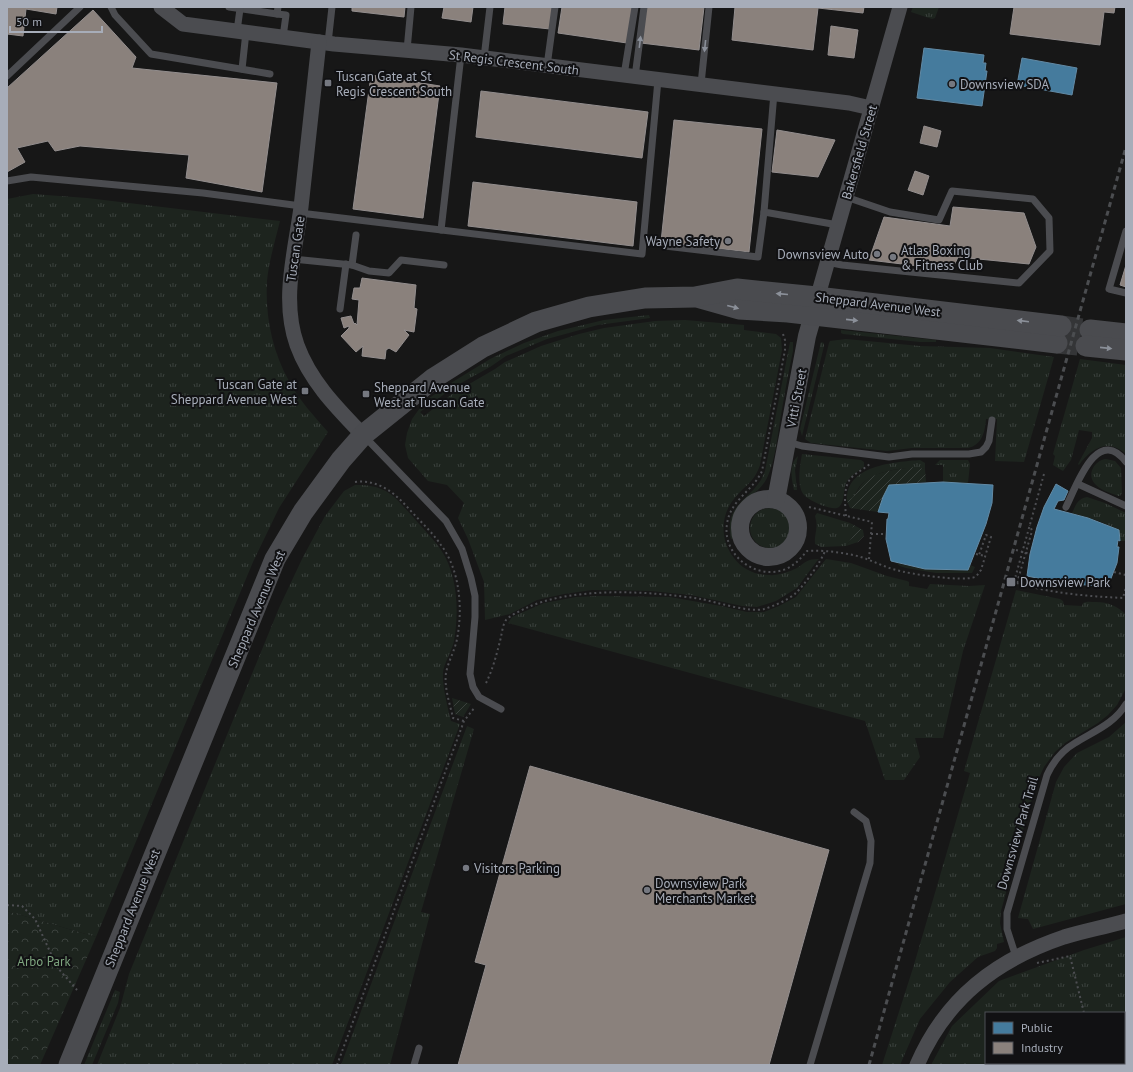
<svg xmlns="http://www.w3.org/2000/svg" width="1133" height="1072" font-family="'PT Sans',sans-serif">
<style>
.grass{fill:url(#grass-tufts);fill-rule:evenodd}
.park{fill:url(#park-crowns)}
.garden{fill:url(#garden-furrows)}
.public{fill:#457b9d;stroke:#628aa5}
.industry{fill:#8a817c;stroke:#938e8e}
.lines{fill:none;stroke-linecap:round;stroke-linejoin:round}
.secondary-tunnel{stroke:#343537;stroke-width:21;stroke-dasharray:21 10;stroke-linecap:butt}
.path{stroke:#4d4e52;stroke-width:2;stroke-dasharray:2 3;stroke-linecap:butt}
.service{stroke:#4b4c50;stroke-width:7}
.minor{stroke:#4b4c50;stroke-width:15}
.tertiary{stroke:#4b4c50;stroke-width:18}
.secondary{stroke:#4a4b4f;stroke-width:21}
.rail{stroke:#4b4d50;stroke-width:3;stroke-dasharray:5 4;stroke-linecap:butt}
.oneway{fill:#8b909a}
.oneway2{fill:#8b9099}
.poi-dot{fill:#757880;stroke:#111113;stroke-width:1.5}
.labels{text-anchor:middle;stroke-width:4;stroke-linejoin:round;paint-order:stroke}
.street-label{font-size:13px;fill:#a7adb9;stroke:#111113}
.poi-label{font-size:13px;fill:#a7adb9;stroke:#111113;text-anchor:start}
.park-label{font-size:13px;fill:#7ea57f;stroke:#111113}
</style>
<defs>
<pattern id="grass-tufts" width="24" height="20" patternUnits="userSpaceOnUse"><rect width="24" height="20" fill="#1d241e"/><path d="M3 7l-1-3M5 7V3M7 7l1-3M15 17l-1-3M17 17v-4M19 17l1-3" fill="none" stroke="#3b413d"/></pattern>
<pattern id="park-crowns" width="20" height="18" patternUnits="userSpaceOnUse"><rect width="20" height="18" fill="#1d241e"/><path d="M2 6a3 3 0 1 1 6 0M12 15a3 3 0 1 1 6 0" fill="none" stroke="#3b413d"/></pattern>
<pattern id="garden-furrows" width="10" height="10" patternUnits="userSpaceOnUse"><rect width="10" height="10" fill="#1d241e"/><path d="M-1 1l2-2M0 10L10 0M9 11l2-2" fill="none" stroke="#3b413d"/></pattern>
</defs>
<rect width="100%" height="100%" fill="#171717"/>
<!-- grass -->
<g class="grass">
<polygon points="913,7 939,7 935,18 932,19 911,12"/>
<path d="M33,194L87,198L280,221C275,241 269,261 267,281C265,315 272,351 289,381C299,400 314,416 328,432L279,508L253,562L96,937L7,911V199Z"/>
<path d="M649,315L650,318L598,325L547,339L506,356L490,367L454,387L420,412L424,416L452,394L495,369L505,362L541,346L579,334L604,328L655,321L685,320L744,325V330L776,334L781,338L782,350L760,465C754,483 745,485 734,499C720,516 720,540 734,558C741,568 754,575 768,575C777,576 789,572 797,568C806,562 807,559 819,559L817,561L797,588L776,601L757,607L742,606L691,595L651,591L592,590L564,594L537,600L510,614L485,620L484,582L468,539L458,518L464,503L447,485L428,481L408,458L405,445L407,433L412,419L425,401L451,383L490,359L524,343L558,331L604,320Z"/>
<polygon points="841,330 936,340 936,342 920,342 843,334 841,333"/>
<path d="M846,339L920,346L990,348L1054,357L1024,462L995,461L997,419H986C985,432 982,445 968,448H912L887,451L811,443L805,439L829,343L830,341Z"/>
<path d="M790,342H793V351C788,374 784,397 780,421C777,439 775,461 767,478C756,500 723,506 734,538L731,539C723,501 755,500 765,471Z"/>
<polygon points="821,342 824,343 824,346 802,436 800,429"/>
<path d="M1080,359L1126,365V454C1108,438 1091,448 1079,465L1078,464L1092,438V432L1079,430L1071,460L1063,471L1053,465L1055,456L1053,454Z"/>
<path d="M802,454L861,460L864,462V467C857,472 850,476 846,483C843,490 845,502 839,507C835,510 829,507 824,506C818,504 810,500 805,496C796,488 800,465 802,454Z"/>
<path d="M798,456L795,470L797,490H794C792,479 788,465 798,456Z"/>
<path d="M1106,459L1115,461L1121,468L1122,493L1120,496H1118C1111,493 1100,490 1095,484C1086,474 1095,460 1106,459Z"/>
<path d="M920,460L925,463V469C908,466 880,470 865,481C859,485 856,493 853,499L847,501C845,465 895,462 920,460Z"/>
<polygon points="940,460 968,460 970,464 968,483 943,482 943,465 935,465"/>
<path d="M355,485C387,485 393,495 413,517C422,528 433,538 441,550C458,575 459,612 454,641C452,651 443,665 443,673C442,685 448,709 451,721L460,724L332,1065H97L120,1008L129,974L279,608L302,559L325,516L344,491Z"/>
<path d="M1087,497L1105,503L1126,513V541H1120L1119,530L1099,521L1072,513C1076,505 1077,499 1087,497Z"/>
<circle cx="770" cy="528" r="20"/>
<path d="M817,513L850,523L853,528V536L846,546L821,547L815,544C814,533 819,528 815,516Z"/>
<polygon points="826,559 851,563 887,576 907,581 909,582 909,586 927,589 930,584 969,586 985,585 963,651 943,738 915,738 920,757 904,780 885,780 865,721 508,623 512,617 544,603 576,597 599,596 670,597 721,606 747,612 764,612 779,606 796,597"/>
<path d="M896,563C919,569 944,571 968,570L970,565L975,567L972,573H936L906,568L900,566Z"/>
<path d="M1016,590L1060,599L1063,601L1064,605L1082,606L1083,603C1087,601 1091,602 1096,602C1108,602 1118,606 1126,615V688L1124,692L1117,705L1108,715L1098,723L1065,743L1055,752L1044,767L1038,780L1028,812L1001,911L1000,923L1004,942L997,944V948L995,951L978,957L950,982L920,1019L900,1065H882L913,968L970,773L964,771Z"/>
<polygon points="1126,722 1126,904 1033,929 1028,919 1018,918 1056,782 1064,767 1077,753 1109,737"/>
<polygon points="467,726 474,729 421,912 430,914 390,1065 341,1065"/>
<path d="M1126,937V1065H931L952,1026L999,981L1084,950ZM986,1013H1124V1063H986Z"/>
<polygon points="115,990 120,992 118,1003 92,1065 84,1065"/>
</g>
<!-- park -->
<polygon class="park" points="7,911 96,937 40,1065 7,1065"/>
<!-- garden -->
<g class="garden">
<path d="M914,467L925,469L926,482L889,485L883,497L878,512L850,508L847,501C856,498 857,489 863,483C875,471 899,469 914,467Z"/>
<polygon points="850,523 863,530 864,536 858,542 846,546 853,536 853,528"/>
<polygon points="452,698 471,704 463,717 455,714"/>
</g>
<!-- public -->
<g class="public">
<polygon points="924,48 984,55 983,63 986,63 985,71 987,71 982,106 917,98"/>
<polygon points="1022,58 1077,68 1072,95 1017,85"/>
<polygon points="943,482 993,485 992,503 986,524 968,570 925,569 891,561 886,539 887,519 888,519 889,513 878,512 883,497 889,485"/>
<polygon points="1056,484 1068,491 1064,500 1058,501 1054,509 1088,518 1119,530 1120,541 1118,540 1117,547 1119,547 1117,563 1108,586 1066,584 1027,576 1030,554 1037,527 1044,507"/>
</g>
<!-- industry -->
<g class="industry">
<polygon points="7,7 57,7 56,14 26,9 23,36 7,34"/>
<polygon points="352,7 405,7 404,17 352,11"/>
<polygon points="444,7 473,7 471,22 442,18"/>
<polygon points="505,7 552,7 550,29 503,24"/>
<polygon points="562,7 632,7 627,43 558,33"/>
<polygon points="646,7 704,7 699,50 641,43"/>
<polygon points="735,7 864,7 863,13 818,8 813,50 732,40"/>
<polygon points="1014,7 1115,7 1114,13 1104,12 1100,45 1010,34"/>
<polygon points="93,10 136,57 132,68 277,83 262,192 186,178 189,155 80,146 55,151 48,141 17,148 25,162 7,172 7,88"/>
<polygon points="831,26 858,30 854,58 828,55"/>
<polygon points="371,75 440,86 423,218 353,209"/>
<polygon points="481,91 648,112 642,158 476,137"/>
<polygon points="674,120 762,129 749,252 661,242"/>
<polygon points="924,126 941,131 937,147 920,143"/>
<polygon points="777,130 835,140 818,177 772,172"/>
<polygon points="915,171 929,176 923,195 908,190"/>
<polygon points="473,182 637,202 633,246 468,226"/>
<polygon points="953,207 1024,213 1036,247 1029,264 958,257 952,270 869,260 884,217 950,226"/>
<polygon points="1126,265 1126,287 1120,285"/>
<polygon points="362,278 416,285 414,308 417,309 414,332 404,330 409,335 396,352 389,348 386,350 385,359 362,356 363,346 356,352 341,336 349,328 349,326 344,328 341,318 351,316 354,324 355,323 357,325 359,300 352,299 354,288 360,288"/>
<polygon points="530,766 829,850 769,1065 458,1065 486,965 475,962"/>
</g>
<g class="lines">
<!-- secondary-tunnel -->
<g class="secondary-tunnel">
<polyline points="1061,326 1090,330"/>
<polyline points="1057,343 1086,346"/>
</g>
<!-- path -->
<g class="path">
<path d="M783,334L785,340V350L762,471C753,491 730,500 727,524C722,555 756,581 786,569C795,565 801,558 807,551C823,550 838,552 853,555C868,558 881,566 896,570C910,574 962,582 975,577C978,575 979,572 981,570L991,537L986,535L979,555"/>
<path d="M355,482C378,479 395,493 409,509C420,521 432,532 441,545C460,570 463,609 457,639C455,650 448,662 446,673C444,688 450,704 453,718L464,721"/>
<polyline points="809,507 872,522 869,559"/>
<path d="M846,516C845,504 843,487 851,478C857,472 864,469 870,464"/>
<polyline points="871,534 886,534"/>
<polyline points="1016,550 1030,554"/>
<polyline points="976,554 985,556"/>
<polyline points="1114,572 1126,575"/>
<path d="M1007,580C1045,593 1084,596 1123,598L1126,587"/>
<polyline points="1014,582 1044,474"/>
<polyline points="1017,583 1032,531 1030,525"/>
<path d="M486,683C493,669 497,653 501,637C502,632 503,624 506,620C511,615 518,612 524,609C571,586 650,591 701,599C716,602 750,613 764,609C774,606 788,600 796,593C805,584 821,562 825,551"/>
<polyline points="7,905 22,906 35,919 57,967 77,990"/>
<polyline points="1037,963 1070,956 1084,1013"/>
<polyline points="1095,1063 1096,1065"/>
<polyline points="337,1065 464,721 475,707"/>
</g>
<!-- service -->
<g class="service">
<polyline points="111,7 115,15 151,54 270,74"/>
<polyline points="229,7 277,14 278,7"/>
<polyline points="277,14 286,15 283,37"/>
<polyline points="237,31 240,9"/>
<polyline points="328,43 332,7"/>
<polyline points="407,50 411,7"/>
<polyline points="484,58 490,7"/>
<polyline points="547,66 555,7"/>
<polyline points="242,69 246,32"/>
<polyline points="624,75 635,7"/>
<polyline points="7,76 80,7"/>
<polyline points="635,77 644,7"/>
<polyline points="701,84 709,7"/>
<polyline points="774,93 764,212 838,225"/>
<polyline points="7,181 31,177 203,193 301,206"/>
<polyline points="300,213 642,254 658,80"/>
<polyline points="441,230 461,55"/>
<polyline points="1126,231 1109,289 1126,293"/>
<polyline points="665,246 758,257 764,212"/>
<polyline points="293,259 352,265 356,235"/>
<polyline points="827,262 842,265 1019,283 1050,251 1049,218 1033,199 952,191 939,220 890,212 846,197"/>
<polyline points="352,265 369,271 389,273 401,260 444,265"/>
<polyline points="340,309 346,264"/>
<polyline points="364,436 446,521 462,549 471,578 475,596 475,617 470,674 473,687 479,697 501,709"/>
<polyline points="788,442 802,446 889,457 912,454 969,454 981,452 986,447 989,441 992,420"/>
<polyline points="1078,484 1126,506"/>
<path d="M1066,507C1076,487 1097,424 1126,462"/>
<path d="M1016,957L1007,929V913L1047,775C1053,762 1063,750 1075,743C1094,731 1114,724 1126,704"/>
<polyline points="414,1065 419,1048"/>
<polyline points="810,1065 870,863 871,841 866,821 854,812"/>
</g>
<!-- minor -->
<g class="minor">
<polyline points="161,7 183,24 334,44 461,55 849,103 871,108"/>
<path d="M319,42C313,97 307,152 301,207C295,253 281,300 297,345C310,381 337,408 363,435"/>
<polyline points="815,306 900,7"/>
<path d="M917,1065C946,998 996,960 1064,937C1084,931 1105,927 1126,921"/>
</g>
<!-- tertiary -->
<g class="tertiary">
<circle cx="769" cy="528" r="29"/>
<polyline points="776,500 807,336 813,315"/>
</g>
<!-- secondary -->
<g class="secondary">
<polyline points="700,298 739,309 788,312 1057,343"/>
<polyline points="1090,330 1126,334"/>
<polyline points="1086,346 1126,350"/>
<polyline points="69,1065 275,559 303,512 341,460 363,435 434,378 483,347 536,322 589,307 645,298 695,297 737,289 817,297 1061,326"/>
</g>
<!-- rail -->
<polyline class="rail" points="869,1065 1126,147"/>
</g>
<!-- one-way arrows -->
<defs><path id="oneway-solid" d="M-6-.8H1V-3.2L6.5 0L1 3.2V.8H-6Z"/></defs>
<g class="oneway">
<use href="#oneway-solid" transform="translate(640 42) rotate(-83)"/>
<use href="#oneway-solid" transform="translate(705 46) rotate(96)"/>
</g>
<g class="oneway2">
<use href="#oneway-solid" transform="translate(782 294) rotate(-175)"/>
<use href="#oneway-solid" transform="translate(733 307) rotate(15)"/>
<use href="#oneway-solid" transform="translate(852 320) rotate(6)"/>
<use href="#oneway-solid" transform="translate(1023 321) rotate(-173)"/>
<use href="#oneway-solid" transform="translate(1106 348) rotate(6)"/>
</g>
<!-- markers -->
<g class="poi-dot">
<rect x="324" y="79" width="8" height="8" rx="2"/>
<circle cx="952" cy="84" r="4"/>
<circle cx="728" cy="241" r="4"/>
<circle cx="877" cy="254" r="4"/>
<circle cx="893" cy="257" r="4"/>
<rect x="301" y="387" width="8" height="8" rx="2"/>
<rect x="362" y="390" width="8" height="8" rx="2"/>
<rect x="1006" y="577" width="10" height="10" rx="2"/>
<circle cx="466" cy="868" r="4"/>
<circle cx="647" cy="890" r="4"/>
</g>
<g class="labels">
<!-- street labels -->
<g class="street-label">
<text transform="translate(514 62) rotate(7)" y="5">St Regis Crescent South</text>
<text transform="translate(859 152) rotate(-74)" y="5">Bakersfield Street</text>
<text transform="translate(295 249) rotate(-82)" y="5">Tuscan Gate</text>
<text transform="translate(878 304) rotate(7)" y="5">Sheppard Avenue West</text>
<text transform="translate(796 398) rotate(-79)" y="5">Vitti Street</text>
<text transform="translate(256 609) rotate(-67)" y="5">Sheppard Avenue West</text>
<text transform="translate(1017 833) rotate(-74)" y="5">Downsview Park Trail</text>
<text transform="translate(132 908) rotate(-68)" y="5">Sheppard Avenue West</text>
</g>
<!-- poi labels -->
<g class="poi-label">
<text x="336" y="81">Tuscan Gate at St<tspan x="336" dy="15">Regis Crescent South</tspan></text>
<text x="960" y="89">Downsview SDA</text>
<text x="720" y="246" text-anchor="end">Wayne Safety</text>
<text x="901" y="255">Atlas Boxing<tspan x="901" dy="15">&amp; Fitness Club</tspan></text>
<text x="869" y="259" text-anchor="end">Downsview Auto</text>
<text x="297" y="389" text-anchor="end">Tuscan Gate at<tspan x="297" dy="15">Sheppard Avenue West</tspan></text>
<text x="374" y="392">Sheppard Avenue<tspan x="374" dy="15">West at Tuscan Gate</tspan></text>
<text x="1020" y="587">Downsview Park</text>
<text x="474" y="873">Visitors Parking</text>
<text x="655" y="888">Downsview Park<tspan x="655" dy="15">Merchants Market</tspan></text>
</g>
<!-- park labels -->
<g class="park-label">
<text x="44" y="966">Arbo Park</text>
</g>
</g>
<!-- border -->
<rect width="1133" height="1072" fill="none" stroke="#a7adb9" stroke-width="16"/>
<!-- legend -->
<rect x="985" y="1012" width="140" height="52" fill="#111113" stroke="#4d4f55"/>
<rect x="993" y="1022" width="20" height="12" fill="#457b9d" stroke="#4d4f55"/>
<text x="1021" y="1032" font-size="12" fill="#a7adb9">Public</text>
<rect x="993" y="1042" width="20" height="12" fill="#8a817c" stroke="#4d4f55"/>
<text x="1021" y="1052" font-size="12" fill="#a7adb9">Industry</text>
<!-- scale -->
<path d="M10 26v6h92v-6" fill="none" stroke="#a7adb9" stroke-width="2"/>
<text x="16" y="26" font-size="12" fill="#a7adb9" stroke="#111113" stroke-width="3" paint-order="stroke">50 m</text>
</svg>
